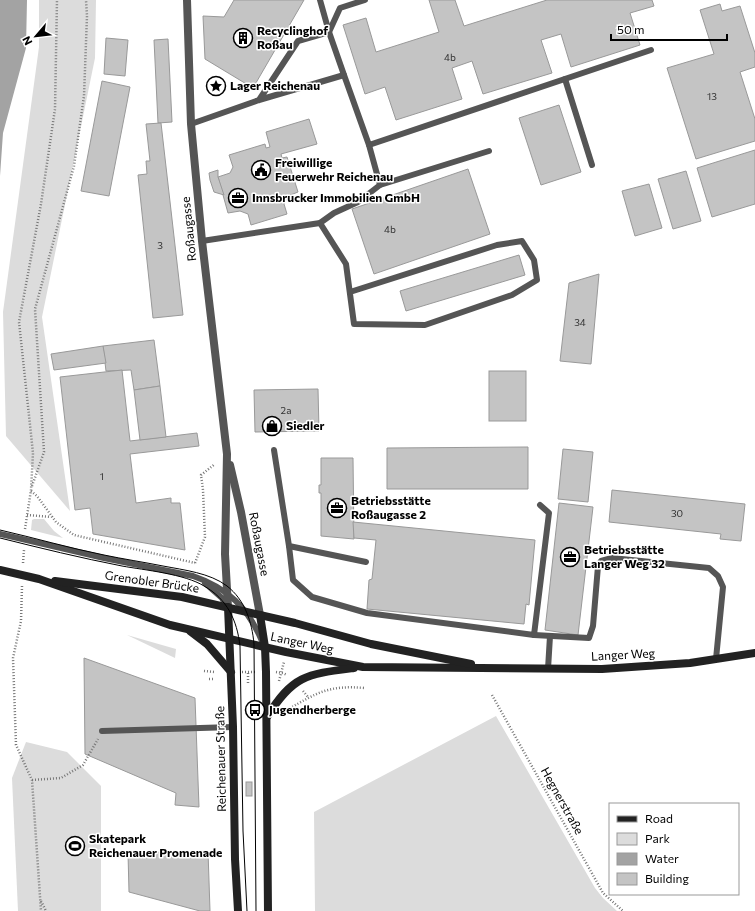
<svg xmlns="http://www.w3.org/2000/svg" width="755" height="911" font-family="Commissioner,sans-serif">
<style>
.green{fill:#dcdcdc}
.water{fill:#a3a3a3}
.building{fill:#c4c4c4;stroke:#999}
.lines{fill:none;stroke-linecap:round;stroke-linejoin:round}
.path{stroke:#777;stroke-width:2.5;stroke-dasharray:1 2;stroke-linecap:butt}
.lane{stroke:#555;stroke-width:6}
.street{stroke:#555;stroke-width:8}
.secondary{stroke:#222;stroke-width:8}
.tram{stroke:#000;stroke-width:1}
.labels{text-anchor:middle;stroke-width:3;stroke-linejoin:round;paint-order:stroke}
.number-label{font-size:10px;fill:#313131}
.poi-label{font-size:12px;font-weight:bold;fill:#000;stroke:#fff;text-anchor:start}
.street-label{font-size:12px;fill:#000;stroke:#fff}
</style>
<rect width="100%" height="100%" fill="#fff"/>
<!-- green -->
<g class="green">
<polygon points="39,0 96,0 95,58 42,317 70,511 6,436 3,312 39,47"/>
<polygon points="34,519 44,519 54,531 63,538 31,530 32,520"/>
<polygon points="127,635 176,649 175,658"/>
<polygon points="496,716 595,888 603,898 617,911 315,911 314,812"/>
<polygon points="26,742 67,752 101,786 101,911 18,911 12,778"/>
</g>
<!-- water -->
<polygon class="water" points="0,0 27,0 26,48 3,133 0,176"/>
<!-- building -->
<g class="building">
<polygon points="234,0 304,0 253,88 205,59 203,16 224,17"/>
<polygon points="429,0 455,0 464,26 547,0 652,0 654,6 630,13 640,45 571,67 561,34 541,40 552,73 483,94 472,61 452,68 462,99 396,120 385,87 365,94 343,25 366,18 376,52 439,32"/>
<polygon points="720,4 722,11 740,6 755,53 755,67 740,72 755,119 755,141 696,159 667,68 714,54 700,10"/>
<polygon points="106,38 128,40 125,76 104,74"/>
<polygon points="168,39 172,122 158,123 154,40"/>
<polygon points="102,81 130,87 109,196 81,191"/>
<polygon points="559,105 581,172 541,185 519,118"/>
<polygon points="309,119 317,144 281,154 282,158 287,157 298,192 288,196 284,204 287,214 251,225 248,214 240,211 228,213 218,177 230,173 233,167 229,155 265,144 266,148 270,147 266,132"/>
<polygon points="161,123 183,315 153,318 138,175 147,174 146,161 150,161 146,124"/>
<polygon points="755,150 755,204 712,217 697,168"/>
<polygon points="468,169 490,234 374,274 352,209"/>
<polygon points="218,170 218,177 224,195 214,192 210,180 209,173"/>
<polygon points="686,171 701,221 673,229 658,179"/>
<polygon points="649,184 662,228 635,236 622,191"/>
<polygon points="519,255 525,275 406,311 400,291"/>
<polygon points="599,274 591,364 560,361 569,283"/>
<polygon points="154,340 160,386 134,390 131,370 106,371 103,346"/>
<polygon points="103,346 106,363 54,370 51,354"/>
<polygon points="122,370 130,441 197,433 199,446 130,454 136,503 171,498 171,503 180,503 185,550 93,534 90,508 75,510 60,377"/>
<rect x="489" y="371" width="37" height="50"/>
<polygon points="160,386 166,437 140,440 134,390"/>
<polygon points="318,389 319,431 255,432 254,390"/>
<polygon points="528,447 528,489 387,489 387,448"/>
<polygon points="563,449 593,452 588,502 558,499"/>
<polygon points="321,458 353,458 354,539 321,536 321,493 319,493 319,485 321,485"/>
<polygon points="612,490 745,504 741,541 720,539 721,534 609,522"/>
<polygon points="559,503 593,507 578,635 545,630"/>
<polygon points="353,522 535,540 529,605 526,604 524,624 367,609 369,580 372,579 376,540 354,538"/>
<polygon points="84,658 195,698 199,807 175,805 176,793 85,754"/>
<rect x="246" y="782" width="6" height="14"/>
<polygon points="208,851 210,911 200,911 129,892 128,853"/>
</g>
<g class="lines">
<!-- path -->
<g class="path">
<polyline points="32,486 44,452 35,309 74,166 84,96 87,16 86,0"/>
<polyline points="31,491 37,496 56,522 74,535 195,563"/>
<polyline points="27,515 51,517"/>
<polyline points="25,529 31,490 33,453 19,322 41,204 55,109 57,0"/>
<polyline points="23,563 24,550"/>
<polyline points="195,563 205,537 203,490 201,475 215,464"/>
<polyline points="22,586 21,621 13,658 16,745 32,780 41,911"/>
<polyline points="204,671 215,672"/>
<polyline points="242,672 255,672"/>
<polyline points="276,672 283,673 287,675"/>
<polyline points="209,679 214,679"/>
<polyline points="279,681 284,662"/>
<polyline points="248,683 248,672"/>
<polyline points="303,691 308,697"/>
<polyline points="492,695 603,893 623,911"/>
<path d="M287,710C318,692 329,685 365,688"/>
<polyline points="32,780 61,778 83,765 98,739"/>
<polyline points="41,901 46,911"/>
</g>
<!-- lane -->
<g class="lane">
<polyline points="320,0 329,32"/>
<polyline points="329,32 340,8 365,0"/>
<polyline points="344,75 369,145 651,50"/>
<polyline points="565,79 592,165"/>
<polyline points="191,124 259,100 344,75 329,32 298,41 259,100"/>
<polyline points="380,185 489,151"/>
<polyline points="320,223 346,264 354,324 425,325 512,295 537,280 534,260 522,241 497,245 350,292"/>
<polyline points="202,241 320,223 334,213 358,202 380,185 369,145"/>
<polyline points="274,450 289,546 366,562"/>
<path d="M0,534L104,558L193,576C228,588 248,608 262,641"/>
<polyline points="289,546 293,580 312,597 367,613 534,635 549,513 540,505"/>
<polyline points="205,583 222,598 227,607"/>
<polyline points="534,635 589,638 593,626 598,566 601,561 612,558 709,568 718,576 723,587 716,659"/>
<polyline points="548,669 550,636"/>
<polyline points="102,731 233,727"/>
</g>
<!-- street -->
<g class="street">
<polyline points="187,0 191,124 202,241 227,454 225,554 228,607"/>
<polyline points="230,465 241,512 260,615"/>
</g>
<!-- secondary -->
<g class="secondary">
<polyline points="0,570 39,579 170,625 286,652 363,667 602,669 690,663 755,653"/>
<polyline points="55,581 182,597 295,623 371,644 471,664"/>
<polyline points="228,607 233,727 235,859 238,911"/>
<polyline points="260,615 265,647 266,672 268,911"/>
<polyline points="190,631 207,644 231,672"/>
<path d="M267,717C293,675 307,674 354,668"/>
</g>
<!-- tram -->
<g class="tram">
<path d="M0,530C35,538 69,548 104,555C123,559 143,562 163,566C184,570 210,573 227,586C245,600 252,622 254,644L256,911"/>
<path d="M0,538C40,548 81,558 122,566C144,570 185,574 204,586C227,599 237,620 240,646L243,831L247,911"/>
</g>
</g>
<!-- icons -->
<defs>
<g id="building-ring" transform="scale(1)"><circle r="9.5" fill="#fff" stroke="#000" stroke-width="1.5"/><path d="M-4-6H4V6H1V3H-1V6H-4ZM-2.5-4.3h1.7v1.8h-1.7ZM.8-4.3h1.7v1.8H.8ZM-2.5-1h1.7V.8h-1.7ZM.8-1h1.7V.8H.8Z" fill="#000"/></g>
<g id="sight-ring" transform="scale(1)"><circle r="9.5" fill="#fff" stroke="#000" stroke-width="1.5"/><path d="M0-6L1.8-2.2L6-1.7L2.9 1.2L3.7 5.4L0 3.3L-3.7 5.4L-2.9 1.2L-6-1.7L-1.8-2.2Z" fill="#000"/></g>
<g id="civic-ring" transform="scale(1)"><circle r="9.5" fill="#fff" stroke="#000" stroke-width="1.5"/><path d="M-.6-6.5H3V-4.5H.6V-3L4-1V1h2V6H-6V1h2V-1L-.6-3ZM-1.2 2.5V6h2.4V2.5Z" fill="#000"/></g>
<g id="office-ring" transform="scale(1)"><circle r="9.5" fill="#fff" stroke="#000" stroke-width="1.5"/><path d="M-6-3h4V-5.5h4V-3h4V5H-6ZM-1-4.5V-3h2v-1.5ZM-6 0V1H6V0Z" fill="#000"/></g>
<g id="shop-ring" transform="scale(1)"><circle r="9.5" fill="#fff" stroke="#000" stroke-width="1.5"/><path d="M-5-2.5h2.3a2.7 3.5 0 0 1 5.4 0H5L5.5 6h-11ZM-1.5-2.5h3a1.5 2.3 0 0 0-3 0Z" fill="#000"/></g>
<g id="bus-ring" transform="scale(1)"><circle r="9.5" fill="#fff" stroke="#000" stroke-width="1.5"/><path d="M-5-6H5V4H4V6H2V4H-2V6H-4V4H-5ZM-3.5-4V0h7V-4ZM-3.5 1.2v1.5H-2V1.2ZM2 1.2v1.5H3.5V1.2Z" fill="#000"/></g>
<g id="stadium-ring" transform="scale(1)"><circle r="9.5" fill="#fff" stroke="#000" stroke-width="1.5"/><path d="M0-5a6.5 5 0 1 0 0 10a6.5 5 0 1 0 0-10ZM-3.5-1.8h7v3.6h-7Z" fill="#000"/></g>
</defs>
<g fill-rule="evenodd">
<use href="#building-ring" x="243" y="38"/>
<use href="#sight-ring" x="216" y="86"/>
<use href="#civic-ring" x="261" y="170"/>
<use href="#office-ring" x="238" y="198"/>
<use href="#shop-ring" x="272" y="426"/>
<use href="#office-ring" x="337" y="508"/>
<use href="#office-ring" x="570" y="557"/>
<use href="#bus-ring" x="255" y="710"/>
<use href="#stadium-ring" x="75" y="846"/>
</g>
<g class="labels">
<!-- number labels -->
<g class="number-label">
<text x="450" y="61">4b</text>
<text x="712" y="100">13</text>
<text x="390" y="233">4b</text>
<text x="160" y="249">3</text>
<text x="580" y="326">34</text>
<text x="286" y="414">2a</text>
<text x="102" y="480">1</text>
<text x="677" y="517">30</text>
</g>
<!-- poi labels -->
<g class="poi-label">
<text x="257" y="35">Recyclinghof<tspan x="257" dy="14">Roßau</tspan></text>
<text x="230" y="90">Lager Reichenau</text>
<text x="275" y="167">Freiwillige<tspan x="275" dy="14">Feuerwehr Reichenau</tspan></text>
<text x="252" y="202">Innsbrucker Immobilien GmbH</text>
<text x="286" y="430">Siedler</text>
<text x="351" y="505">Betriebsstätte<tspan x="351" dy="14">Roßaugasse 2</tspan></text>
<text x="584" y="554">Betriebsstätte<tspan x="584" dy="14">Langer Weg 32</tspan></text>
<text x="269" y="714">Jugendherberge</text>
<text x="89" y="843">Skatepark<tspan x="89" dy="14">Reichenauer Promenade</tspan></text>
</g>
<!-- street labels -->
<g class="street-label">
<text transform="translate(189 229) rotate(-96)" y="4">Roßaugasse</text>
<text transform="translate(259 544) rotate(79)" y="4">Roßaugasse</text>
<text transform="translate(152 582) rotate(8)" y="4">Grenobler Brücke</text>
<text transform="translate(302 643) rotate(12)" y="4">Langer Weg</text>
<text transform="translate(623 655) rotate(-3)" y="4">Langer Weg</text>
<text transform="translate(221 759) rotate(-91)" y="4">Reichenauer Straße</text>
<text transform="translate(562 801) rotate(61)" y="4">Hegnerstraße</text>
</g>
</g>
<!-- legend -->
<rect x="609" y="803" width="130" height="92" fill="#ffffff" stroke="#999999"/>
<rect x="617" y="816" width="20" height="6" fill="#222222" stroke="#999999"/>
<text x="645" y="823" font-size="12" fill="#000000">Road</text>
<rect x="617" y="833" width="20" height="12" fill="#dcdcdc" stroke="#999999"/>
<text x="645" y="843" font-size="12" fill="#000000">Park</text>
<rect x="617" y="853" width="20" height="12" fill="#a3a3a3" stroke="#999999"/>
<text x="645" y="863" font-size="12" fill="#000000">Water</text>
<rect x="617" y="873" width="20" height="12" fill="#c4c4c4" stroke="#999999"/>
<text x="645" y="883" font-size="12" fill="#000000">Building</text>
<!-- north arrow -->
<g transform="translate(36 36) rotate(242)" stroke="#ffffff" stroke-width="3" paint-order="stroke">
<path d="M0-3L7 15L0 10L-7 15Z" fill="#000000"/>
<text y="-6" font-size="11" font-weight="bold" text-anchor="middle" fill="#000000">N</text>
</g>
<!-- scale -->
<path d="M611 34v6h116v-6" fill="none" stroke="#000000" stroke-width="2"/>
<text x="617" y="34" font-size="12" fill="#000000" stroke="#ffffff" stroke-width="3" paint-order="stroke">50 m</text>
</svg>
